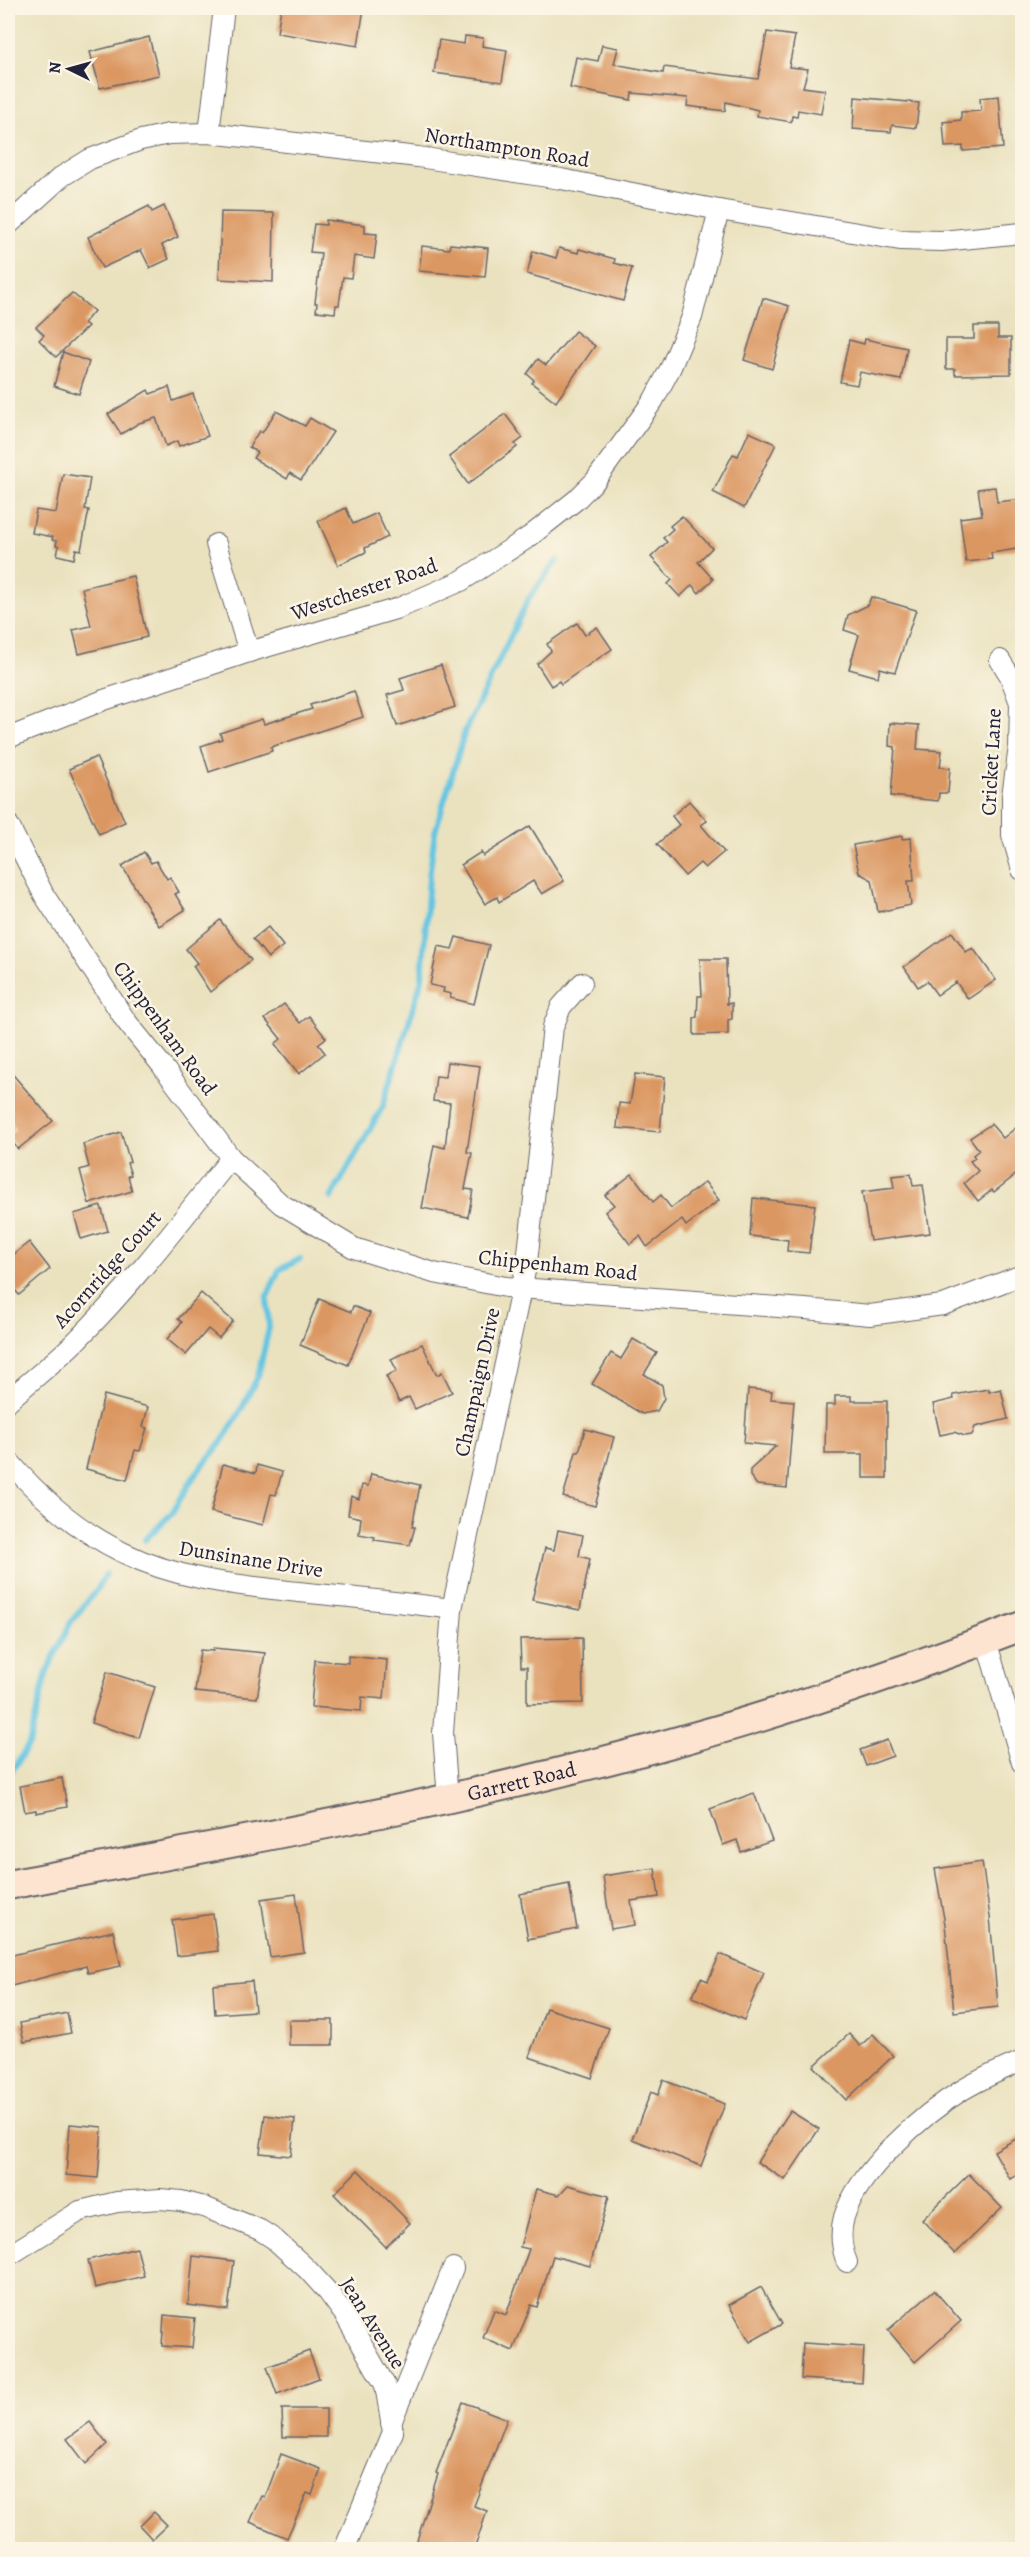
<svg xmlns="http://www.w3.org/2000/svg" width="1030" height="2557" font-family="Alegreya,serif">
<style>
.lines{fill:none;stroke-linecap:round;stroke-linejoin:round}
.stream{stroke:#63c5e1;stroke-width:6}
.building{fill:#db9762}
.street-casing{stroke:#686569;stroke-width:22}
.secondary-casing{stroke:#686569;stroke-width:32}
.street{stroke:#fff;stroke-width:20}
.secondary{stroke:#fde4d0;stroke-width:28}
.labels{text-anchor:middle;stroke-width:5;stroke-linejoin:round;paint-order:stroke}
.street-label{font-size:21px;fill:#22223b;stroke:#fcf5e5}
</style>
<rect width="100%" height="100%" fill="#fcf5e5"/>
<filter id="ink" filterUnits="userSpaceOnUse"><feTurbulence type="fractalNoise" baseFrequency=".0167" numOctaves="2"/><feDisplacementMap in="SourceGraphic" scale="12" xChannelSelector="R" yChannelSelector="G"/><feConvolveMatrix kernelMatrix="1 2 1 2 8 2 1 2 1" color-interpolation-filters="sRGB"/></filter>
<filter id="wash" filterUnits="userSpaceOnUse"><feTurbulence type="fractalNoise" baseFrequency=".008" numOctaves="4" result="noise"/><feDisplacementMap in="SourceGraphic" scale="24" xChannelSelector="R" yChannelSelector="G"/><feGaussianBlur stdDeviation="1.35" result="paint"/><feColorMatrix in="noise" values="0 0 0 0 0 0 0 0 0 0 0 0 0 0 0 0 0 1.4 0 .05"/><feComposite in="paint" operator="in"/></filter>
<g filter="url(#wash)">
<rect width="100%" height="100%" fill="#eae2bf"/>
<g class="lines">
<!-- stream -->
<g class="stream">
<polyline points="331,1198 383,1106 422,979 429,877 435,832 465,731 529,598 557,560"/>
<polyline points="145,1540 171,1514 195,1475 221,1443 241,1410 258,1376 269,1328 267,1297 279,1270 300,1259"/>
<polyline points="8,1777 29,1744 47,1671 71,1622 98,1588 106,1574"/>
</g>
</g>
<g id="blocks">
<!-- building -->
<g class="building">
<polygon points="281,8 364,8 358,46 277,33"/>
<polygon points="767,32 795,36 789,67 808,69 803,87 825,90 821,114 798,110 797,117 792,116 791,122 757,116 758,110 726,102 725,111 687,106 688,98 632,93 631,100 570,88 576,57 598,61 602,45 618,48 614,64 663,73 664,67 758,79"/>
<polygon points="465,36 483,38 482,46 507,50 502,82 434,73 439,40 464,44"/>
<polygon points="149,37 159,75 100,88 90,52"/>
<polygon points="999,96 1003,148 963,151 963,146 945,147 943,122 961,120 961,112 981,111 980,98"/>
<polygon points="855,97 919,103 916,128 892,125 891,132 853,129"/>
<polygon points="149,206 152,212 164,206 178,237 162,245 169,259 150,268 141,250 102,268 88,237"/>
<polygon points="221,212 274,213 273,282 219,279"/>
<polygon points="326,220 365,225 365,233 377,234 374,259 354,256 351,278 343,277 339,305 336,305 335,313 316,311 317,303 315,303 321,253 310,252 314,224 326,225"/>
<polygon points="450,244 488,248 485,277 419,271 422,246 449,249"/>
<polygon points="559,248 578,253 579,249 615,259 614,263 632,268 623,301 527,274 533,251 556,258"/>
<polygon points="72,293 94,311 84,323 88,326 56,357 39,340 44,335 36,327"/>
<polygon points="763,298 789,306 772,369 744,360"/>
<polygon points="974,326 998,326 998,338 1011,338 1011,374 955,375 955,369 946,369 946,339 974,339"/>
<polygon points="575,331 595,346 556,402 532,383 534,380 527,374 538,359 546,365"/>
<polygon points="865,339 907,348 901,380 860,372 857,385 840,382 849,340 864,344"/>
<polygon points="63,352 89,362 79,394 54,386"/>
<polygon points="169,387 173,401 193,394 208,436 179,446 177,441 166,446 156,418 139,423 121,434 108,414 148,390 150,394"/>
<polygon points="276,411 305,426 310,418 333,432 301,480 290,473 287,479 253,458 257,452 249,447 259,431 262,433"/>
<polygon points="505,414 523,438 515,444 517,447 468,484 449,457"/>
<polygon points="749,432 776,444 744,508 713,492 733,454 738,456"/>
<polygon points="63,474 90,478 85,509 89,510 81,550 76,549 74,559 57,555 59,546 56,545 57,541 52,540 53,537 32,533 36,510 56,513"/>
<polygon points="995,487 997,502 1023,499 1023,548 991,553 992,559 966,562 960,518 982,515 978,489"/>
<polygon points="346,508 353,524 377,513 388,537 365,548 366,552 338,565 318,521"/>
<polygon points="682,516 712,548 698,562 713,579 699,593 692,585 680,597 668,584 672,580 651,557 667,542 663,538 673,529 670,526"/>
<polygon points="133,576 147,637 79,654 73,630 91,626 82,588"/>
<polygon points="871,597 916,610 895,672 880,668 878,677 849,669 859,635 844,630 848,615 868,605"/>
<polygon points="577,623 585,635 597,627 612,649 561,684 559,681 551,686 537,664 551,651 547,644"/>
<polygon points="441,665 455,707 397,726 387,695 404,690 400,678"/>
<polygon points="354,691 363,717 271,747 272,751 209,772 201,746 222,739 220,733 262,719 264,724 312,709 310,705"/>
<polygon points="890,723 919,725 917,749 942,751 940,767 950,768 948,793 939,793 938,801 891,796 895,747 889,746"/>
<polygon points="96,757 125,822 99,834 69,769"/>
<polygon points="689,801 707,821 701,825 724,852 705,868 700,863 685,876 657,844 679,825 672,816"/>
<polygon points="530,826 564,881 542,894 533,881 499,902 497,897 485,904 461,865 481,852 483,856"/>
<polygon points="902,836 902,839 911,838 914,881 908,881 911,905 878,912 872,880 859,873 853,845"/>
<polygon points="144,852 151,863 156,861 167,879 170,877 179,892 175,894 185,910 159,926 122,866"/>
<polygon points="220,920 251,960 210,992 193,966 197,963 186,949"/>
<polygon points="268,927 283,946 268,958 253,939"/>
<polygon points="952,932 966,952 973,948 996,980 968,999 956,982 937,995 927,981 918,987 904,967"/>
<polygon points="456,937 489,945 474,1004 450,998 451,994 443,992 444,988 430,985 438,946 452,949"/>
<polygon points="700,959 726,959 727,1004 732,1003 732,1019 728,1020 728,1034 694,1035 694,1018 697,1017 698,996 702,996"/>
<polygon points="284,1004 300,1023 309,1016 326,1038 318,1044 325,1053 299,1074 275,1044 281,1039 265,1019"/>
<polygon points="447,1062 480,1066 467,1152 472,1153 465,1189 473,1190 468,1217 422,1208 434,1145 445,1148 450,1103 433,1101 436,1076 445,1077"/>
<polygon points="8,1069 53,1121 18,1149 8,1137 15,1129 8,1119"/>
<polygon points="635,1074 665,1077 660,1132 617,1128 619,1103 630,1104"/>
<polygon points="1023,1122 1023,1169 994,1192 992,1190 978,1201 964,1183 978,1171 970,1161 975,1158 973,1155 979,1150 970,1138 991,1124 1003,1138"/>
<polygon points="121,1132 130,1162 127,1163 131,1175 128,1176 132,1191 89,1204 80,1170 89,1167 83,1144"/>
<polygon points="632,1174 653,1202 661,1195 671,1208 705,1182 719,1200 686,1226 682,1220 647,1247 640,1236 630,1244 605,1212 614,1205 605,1195"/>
<polygon points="911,1174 913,1186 923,1185 930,1233 870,1241 862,1192 894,1188 892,1176"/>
<polygon points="753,1198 815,1205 809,1253 787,1251 788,1240 750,1236"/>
<polygon points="101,1206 108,1231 81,1239 74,1214"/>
<polygon points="29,1242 50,1269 19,1295 16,1291 8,1298 8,1259"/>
<polygon points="201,1293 233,1321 219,1338 208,1329 186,1355 167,1339 182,1322 178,1319"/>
<polygon points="319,1299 351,1312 353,1306 370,1313 348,1365 300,1345"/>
<polygon points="633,1339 657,1353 644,1374 662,1385 664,1398 657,1411 642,1414 592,1384 611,1353 621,1359"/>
<polygon points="422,1344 437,1375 442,1372 452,1392 415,1409 409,1397 399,1402 386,1376 397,1371 391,1359"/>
<polygon points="748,1389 772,1391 771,1399 794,1401 787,1488 757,1485 750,1476 750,1470 776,1446 744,1443"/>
<polygon points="989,1389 989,1392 1001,1389 1008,1419 975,1427 972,1435 965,1436 954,1432 940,1435 933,1404 954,1399 953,1395"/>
<polygon points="104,1395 148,1407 143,1427 147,1428 140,1451 135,1450 127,1480 86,1469"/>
<polygon points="835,1396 851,1396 851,1401 887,1401 887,1478 863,1478 863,1454 825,1454 826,1405 835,1405"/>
<polygon points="585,1429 614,1437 595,1506 563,1497 576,1452 579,1452"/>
<polygon points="223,1464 256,1473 257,1465 282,1472 276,1495 271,1494 263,1525 211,1512"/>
<polygon points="371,1474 420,1485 412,1527 415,1527 410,1545 374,1540 375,1537 359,1534 361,1518 348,1515 351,1496 359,1499 362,1485 368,1486"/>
<polygon points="558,1530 583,1535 579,1556 590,1559 580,1610 532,1600 545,1548 554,1550"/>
<polygon points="582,1638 583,1703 527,1704 527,1667 521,1667 520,1639"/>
<polygon points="213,1648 265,1653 257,1698 195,1692 200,1650 213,1651"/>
<polygon points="348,1656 387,1660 384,1699 362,1697 361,1711 311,1707 315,1660 348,1663"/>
<polygon points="107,1672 155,1687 139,1738 91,1723"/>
<polygon points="887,1740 893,1756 866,1766 860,1750"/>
<polygon points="62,1778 67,1807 36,1813 36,1810 25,1812 20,1786"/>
<polygon points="754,1793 772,1841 741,1852 737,1840 723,1845 710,1809"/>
<polygon points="982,1862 990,1917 998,2007 954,2012 945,1924 935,1869"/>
<polygon points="655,1868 659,1897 631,1901 635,1925 611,1929 603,1876"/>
<polygon points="569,1884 577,1929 528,1939 520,1894"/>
<polygon points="296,1894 304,1952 270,1957 261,1899"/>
<polygon points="213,1914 218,1951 177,1956 172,1920"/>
<polygon points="113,1931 121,1966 88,1973 86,1966 8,1987 8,1956"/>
<polygon points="720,1954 764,1973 744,2020 692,1997 701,1978 708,1981"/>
<polygon points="252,1981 255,2011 215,2014 213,1985"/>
<polygon points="546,2008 609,2028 592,2078 529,2057"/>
<polygon points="67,2013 71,2033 24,2042 20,2023"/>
<rect x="289" y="2020" width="44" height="25"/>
<polygon points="849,2034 860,2046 873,2034 893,2056 846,2100 814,2066"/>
<polygon points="663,2080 725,2104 701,2166 632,2139 651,2092 658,2095"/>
<polygon points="790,2111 819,2129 785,2180 757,2162"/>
<polygon points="265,2115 295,2119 291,2156 260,2153"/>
<polygon points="70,2124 102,2127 98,2178 66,2175"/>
<polygon points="1023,2135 1023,2172 1010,2179 994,2151"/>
<polygon points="358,2170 410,2223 386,2247 334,2194"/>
<polygon points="969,2174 1002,2208 955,2254 922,2220"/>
<polygon points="568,2185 609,2196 590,2266 553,2256 537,2307 531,2305 513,2351 483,2338 494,2310 506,2315 529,2249 520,2247 536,2189 559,2195"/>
<polygon points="137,2248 144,2276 95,2288 88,2260"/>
<polygon points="193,2256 234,2261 228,2310 188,2305"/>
<polygon points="761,2287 782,2324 750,2342 729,2305"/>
<polygon points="934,2290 961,2321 915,2362 888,2330"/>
<polygon points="164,2315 195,2318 192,2348 162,2346"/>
<polygon points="803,2343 864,2347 862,2383 801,2379"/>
<polygon points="309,2351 319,2378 277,2394 267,2367"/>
<polygon points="463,2402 507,2419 474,2506 487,2511 474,2550 414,2550 438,2474 436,2473"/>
<polygon points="282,2409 326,2409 326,2437 283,2437"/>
<polygon points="90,2422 107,2444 86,2464 67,2439"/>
<polygon points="281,2454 321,2469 312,2495 307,2493 287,2538 250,2522 262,2496 265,2498"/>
<polygon points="154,2512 167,2525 152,2539 140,2526"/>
</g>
</g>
</g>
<g filter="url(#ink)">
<use href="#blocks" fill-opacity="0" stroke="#686569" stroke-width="1.5"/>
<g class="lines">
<!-- street casing -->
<g class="street-casing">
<g id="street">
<polyline points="209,133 224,8"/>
<polyline points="8,225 61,177 90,159 141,140 169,134 209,133 418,157 561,179 719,210 900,240 942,241 1022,233"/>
<polyline points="216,544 249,652"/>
<polyline points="1000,660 1010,676 1020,703 1019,747 1012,796 1012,835 1022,870"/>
<polyline points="8,738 104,700 249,652 399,608 461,581 529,537 576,500 595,481 653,401 671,367 692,317 719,210"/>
<polyline points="8,824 44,895 126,1021 160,1063 231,1158 281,1204 354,1248 434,1273 506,1287 805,1309 870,1315 943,1305 1022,1275"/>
<path d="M8,1401C30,1381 55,1362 76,1341C133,1284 181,1221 231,1158"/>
<path d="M8,1460C41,1499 78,1531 124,1553C179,1580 238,1585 298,1592C349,1597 401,1602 452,1609"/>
<polyline points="986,1640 1022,1763"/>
<polyline points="448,1799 443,1733 452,1609 527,1262 553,1027 561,1007 582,983"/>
<polyline points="8,2256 80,2211 117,2202 160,2199 181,2201 204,2207 260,2230 274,2239 307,2269 328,2292 345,2315 385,2385 393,2432 344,2550"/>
<path d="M847,2262C841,2248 840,2231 844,2217C858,2171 924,2113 964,2089C983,2078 1003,2069 1022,2061"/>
<polyline points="391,2423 453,2268"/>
</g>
</g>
<!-- secondary casing -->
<g class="secondary-casing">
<g id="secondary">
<path id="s1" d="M8,1885C237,1842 468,1801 693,1737C804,1706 914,1667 1022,1626"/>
</g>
</g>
<!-- street -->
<use href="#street" class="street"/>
<!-- secondary -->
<use href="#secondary" class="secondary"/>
</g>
</g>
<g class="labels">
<!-- street labels -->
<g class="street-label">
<text transform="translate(507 147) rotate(9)" y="7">Northampton Road</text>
<text transform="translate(364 589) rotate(-19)" y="7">Westchester Road</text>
<text transform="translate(991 762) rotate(-87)" y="7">Cricket Lane</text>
<text transform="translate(165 1028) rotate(54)" y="7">Chippenham Road</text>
<text transform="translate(558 1265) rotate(6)" y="7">Chippenham Road</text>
<text transform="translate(107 1269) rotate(-48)" y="7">Acornridge Court</text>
<text transform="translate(477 1382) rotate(-78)" y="7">Champaign Drive</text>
<text transform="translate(251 1559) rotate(9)" y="7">Dunsinane Drive</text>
<text dy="7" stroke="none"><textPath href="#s1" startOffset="524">Garrett Road</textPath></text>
<text transform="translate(373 2323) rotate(58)" y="7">Jean Avenue</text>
</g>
</g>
<!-- margin -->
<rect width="1030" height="2557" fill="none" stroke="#fcf5e5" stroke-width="30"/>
<!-- north arrow -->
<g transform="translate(69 69) rotate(275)" stroke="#fcf5e5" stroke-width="4.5" paint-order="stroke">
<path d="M0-4.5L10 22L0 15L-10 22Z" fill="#22223b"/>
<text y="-9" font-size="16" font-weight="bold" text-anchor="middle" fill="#22223b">N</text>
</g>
</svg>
